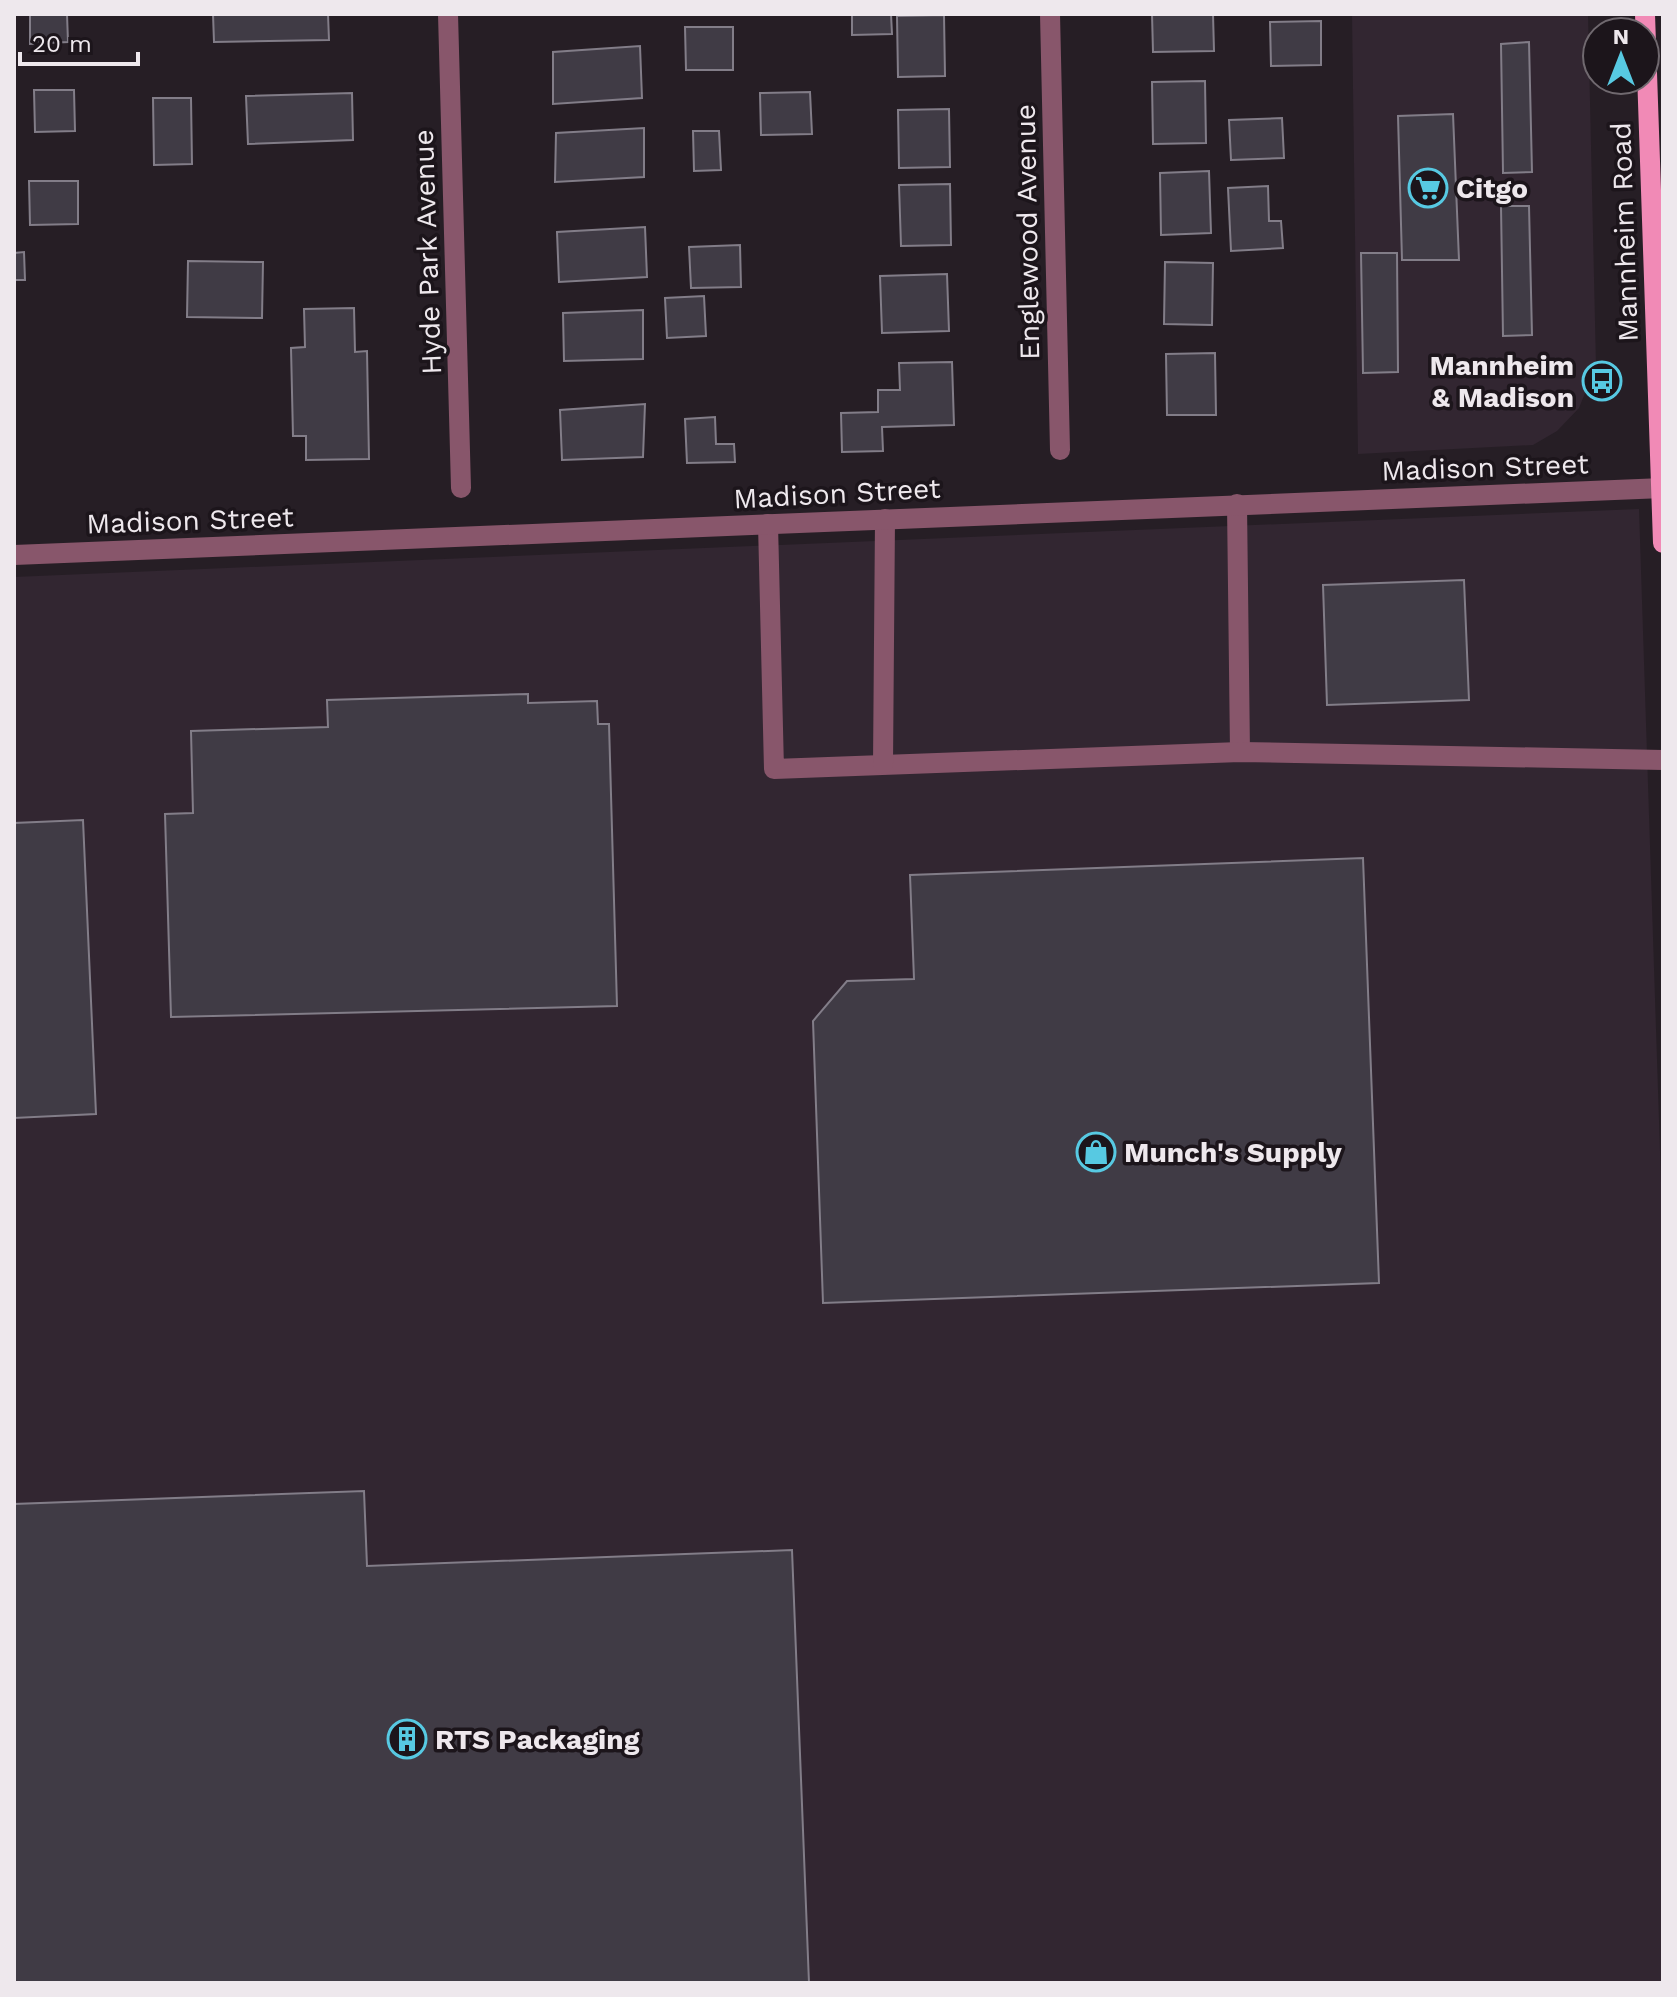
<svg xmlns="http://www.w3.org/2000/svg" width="1677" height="1997" font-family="'Work Sans',sans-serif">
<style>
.built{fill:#322631}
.building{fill:#403b45;stroke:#827d88;stroke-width:2}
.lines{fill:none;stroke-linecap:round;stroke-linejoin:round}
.service{stroke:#88566b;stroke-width:20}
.minor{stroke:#88566b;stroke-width:20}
.tertiary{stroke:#88566b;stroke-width:20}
.primary{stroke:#f18ab6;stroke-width:20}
.labels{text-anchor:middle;stroke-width:7;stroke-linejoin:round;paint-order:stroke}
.poi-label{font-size:28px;font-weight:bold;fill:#eee8ed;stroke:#1c151b;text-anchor:start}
.street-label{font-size:28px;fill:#eee8ed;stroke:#1c151b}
</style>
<rect width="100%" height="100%" fill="#261e25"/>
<!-- built -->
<g class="built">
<polygon points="1352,14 1588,14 1596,366 1579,408 1557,431 1533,445 1358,454"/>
<polygon points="1639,509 1663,1243 1663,1983 14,1983 14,577"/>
</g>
<!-- building -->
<g class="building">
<polygon points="30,14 67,14 68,42 30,44"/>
<polygon points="213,14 328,14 329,40 214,42"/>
<polygon points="852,14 891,14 892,34 852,35"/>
<polygon points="1152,14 1213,14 1214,51 1153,52"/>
<polygon points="944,15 945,76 898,77 897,16"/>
<polygon points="1321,21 1321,65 1271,66 1270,22"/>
<polygon points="685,27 733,27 733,70 686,70"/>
<polygon points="1529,42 1532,172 1503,173 1501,44"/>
<polygon points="640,46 642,98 553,104 553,52"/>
<polygon points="1205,81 1206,143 1153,144 1152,82"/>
<polygon points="34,90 74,90 75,131 35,132"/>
<polygon points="810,92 812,134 761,135 760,93"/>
<polygon points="352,93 353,140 248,144 246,96"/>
<polygon points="153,98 191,98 192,164 154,165"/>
<polygon points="949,109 950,167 899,168 898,110"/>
<polygon points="1453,114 1459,260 1402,260 1398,116"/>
<polygon points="1282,118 1284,158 1231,160 1229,120"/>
<polygon points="644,128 644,177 555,182 556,133"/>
<polygon points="693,131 719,131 721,170 694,171"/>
<polygon points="1209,171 1211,233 1161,235 1160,173"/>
<polygon points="29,181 78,181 78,224 30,225"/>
<polygon points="950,184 951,245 901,246 899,185"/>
<polygon points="1268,186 1269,221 1281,221 1283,248 1231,251 1228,188"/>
<polygon points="1501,206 1529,206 1532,335 1503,336"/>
<polygon points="645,227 647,277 559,282 557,232"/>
<polygon points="740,245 741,287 691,288 689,247"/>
<polygon points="24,252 25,280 14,280 14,253"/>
<polygon points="1361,253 1397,253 1398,372 1363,373"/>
<polygon points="188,261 263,262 262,318 187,317"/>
<polygon points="1165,262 1213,263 1212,325 1164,324"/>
<polygon points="947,274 949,331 882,333 880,276"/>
<polygon points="704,296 706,336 667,338 665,298"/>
<polygon points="354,308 355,352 367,351 369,459 306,460 306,436 293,436 291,348 305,347 304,309"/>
<polygon points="643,310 643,359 564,361 563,313"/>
<polygon points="1215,353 1216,415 1167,415 1166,354"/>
<polygon points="952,362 954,425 882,427 883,451 842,452 841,413 878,412 878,390 900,390 899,363"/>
<polygon points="645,404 643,457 562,460 560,410"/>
<polygon points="715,417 716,444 734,444 735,462 687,463 685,419"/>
<polygon points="1464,580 1469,700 1327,705 1323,585"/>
<polygon points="528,694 528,703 597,701 598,724 609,724 617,1006 171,1017 165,814 193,813 191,731 328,727 327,700"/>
<polygon points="83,820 96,1114 14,1118 14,823"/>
<polygon points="1363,858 1379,1283 823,1303 813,1021 847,981 914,979 910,875"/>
<polygon points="364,1491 367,1566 792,1550 809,1983 14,1983 14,1504"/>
</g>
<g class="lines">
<!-- service -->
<g class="service">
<polyline points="1237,504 1240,752"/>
<polyline points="768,524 774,769 1240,752 1663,760"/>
<polyline points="883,764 885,519"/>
</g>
<!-- minor -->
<g class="minor">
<polyline points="448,14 461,488"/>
<polyline points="1050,14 1060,450"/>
</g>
<!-- tertiary -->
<polyline class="tertiary" points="14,555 1663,488"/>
<!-- primary -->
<polyline class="primary" points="1645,14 1663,543"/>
</g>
<!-- icons -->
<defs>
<g id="supermarket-ring" transform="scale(2)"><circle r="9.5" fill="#1c151b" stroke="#57c9e2" stroke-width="1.5"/><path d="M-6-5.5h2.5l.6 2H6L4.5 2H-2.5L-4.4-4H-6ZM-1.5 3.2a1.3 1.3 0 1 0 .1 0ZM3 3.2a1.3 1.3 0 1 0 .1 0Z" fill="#57c9e2"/></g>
<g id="bus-ring" transform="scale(2)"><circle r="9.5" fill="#1c151b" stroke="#57c9e2" stroke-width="1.5"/><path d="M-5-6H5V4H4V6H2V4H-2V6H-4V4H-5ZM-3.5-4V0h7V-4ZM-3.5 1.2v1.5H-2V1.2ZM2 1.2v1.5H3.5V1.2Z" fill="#57c9e2"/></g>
<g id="shop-ring" transform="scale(2)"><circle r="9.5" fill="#1c151b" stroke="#57c9e2" stroke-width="1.5"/><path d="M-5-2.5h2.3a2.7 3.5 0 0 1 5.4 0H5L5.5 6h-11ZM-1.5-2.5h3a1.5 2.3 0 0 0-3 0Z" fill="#57c9e2"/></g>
<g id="building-ring" transform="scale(2)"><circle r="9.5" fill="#1c151b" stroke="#57c9e2" stroke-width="1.5"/><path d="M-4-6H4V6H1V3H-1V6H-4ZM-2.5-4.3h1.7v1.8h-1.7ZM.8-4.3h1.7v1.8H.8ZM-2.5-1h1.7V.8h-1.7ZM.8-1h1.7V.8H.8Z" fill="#57c9e2"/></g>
</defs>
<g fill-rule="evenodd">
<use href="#supermarket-ring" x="1428" y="188"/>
<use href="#bus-ring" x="1602" y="381"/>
<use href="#shop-ring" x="1096" y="1152"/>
<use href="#building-ring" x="407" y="1739"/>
</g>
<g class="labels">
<!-- poi labels -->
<g class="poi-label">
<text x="1456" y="198">Citgo</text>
<text x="1574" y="375" text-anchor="end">Mannheim<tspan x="1574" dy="32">&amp; Madison</tspan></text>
<text x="1124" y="1162">Munch's Supply</text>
<text x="435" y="1749">RTS Packaging</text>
</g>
<!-- street labels -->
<g class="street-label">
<text transform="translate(1027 232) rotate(-91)" y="10">Englewood Avenue</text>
<text transform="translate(1624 232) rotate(-92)" y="10">Mannheim Road</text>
<text transform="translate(427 252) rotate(-92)" y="10">Hyde Park Avenue</text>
<text transform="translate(1485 467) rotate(-2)" y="10">Madison Street</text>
<text transform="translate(837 493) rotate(-3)" y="10">Madison Street</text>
<text transform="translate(190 520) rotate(-2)" y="10">Madison Street</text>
</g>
</g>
<!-- border -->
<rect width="1677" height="1997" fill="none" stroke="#eee8ed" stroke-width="32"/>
<!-- north arrow -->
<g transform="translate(1621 56)"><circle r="38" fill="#1c151b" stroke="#70696f" stroke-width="2"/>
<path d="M0-6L14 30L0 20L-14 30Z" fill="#57c9e2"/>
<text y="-12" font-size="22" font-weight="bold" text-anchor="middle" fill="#eee8ed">N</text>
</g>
<!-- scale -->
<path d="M20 52v12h118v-12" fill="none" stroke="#eee8ed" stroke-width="4"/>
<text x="32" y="52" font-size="24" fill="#eee8ed" stroke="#1c151b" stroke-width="6" paint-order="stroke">20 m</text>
</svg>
